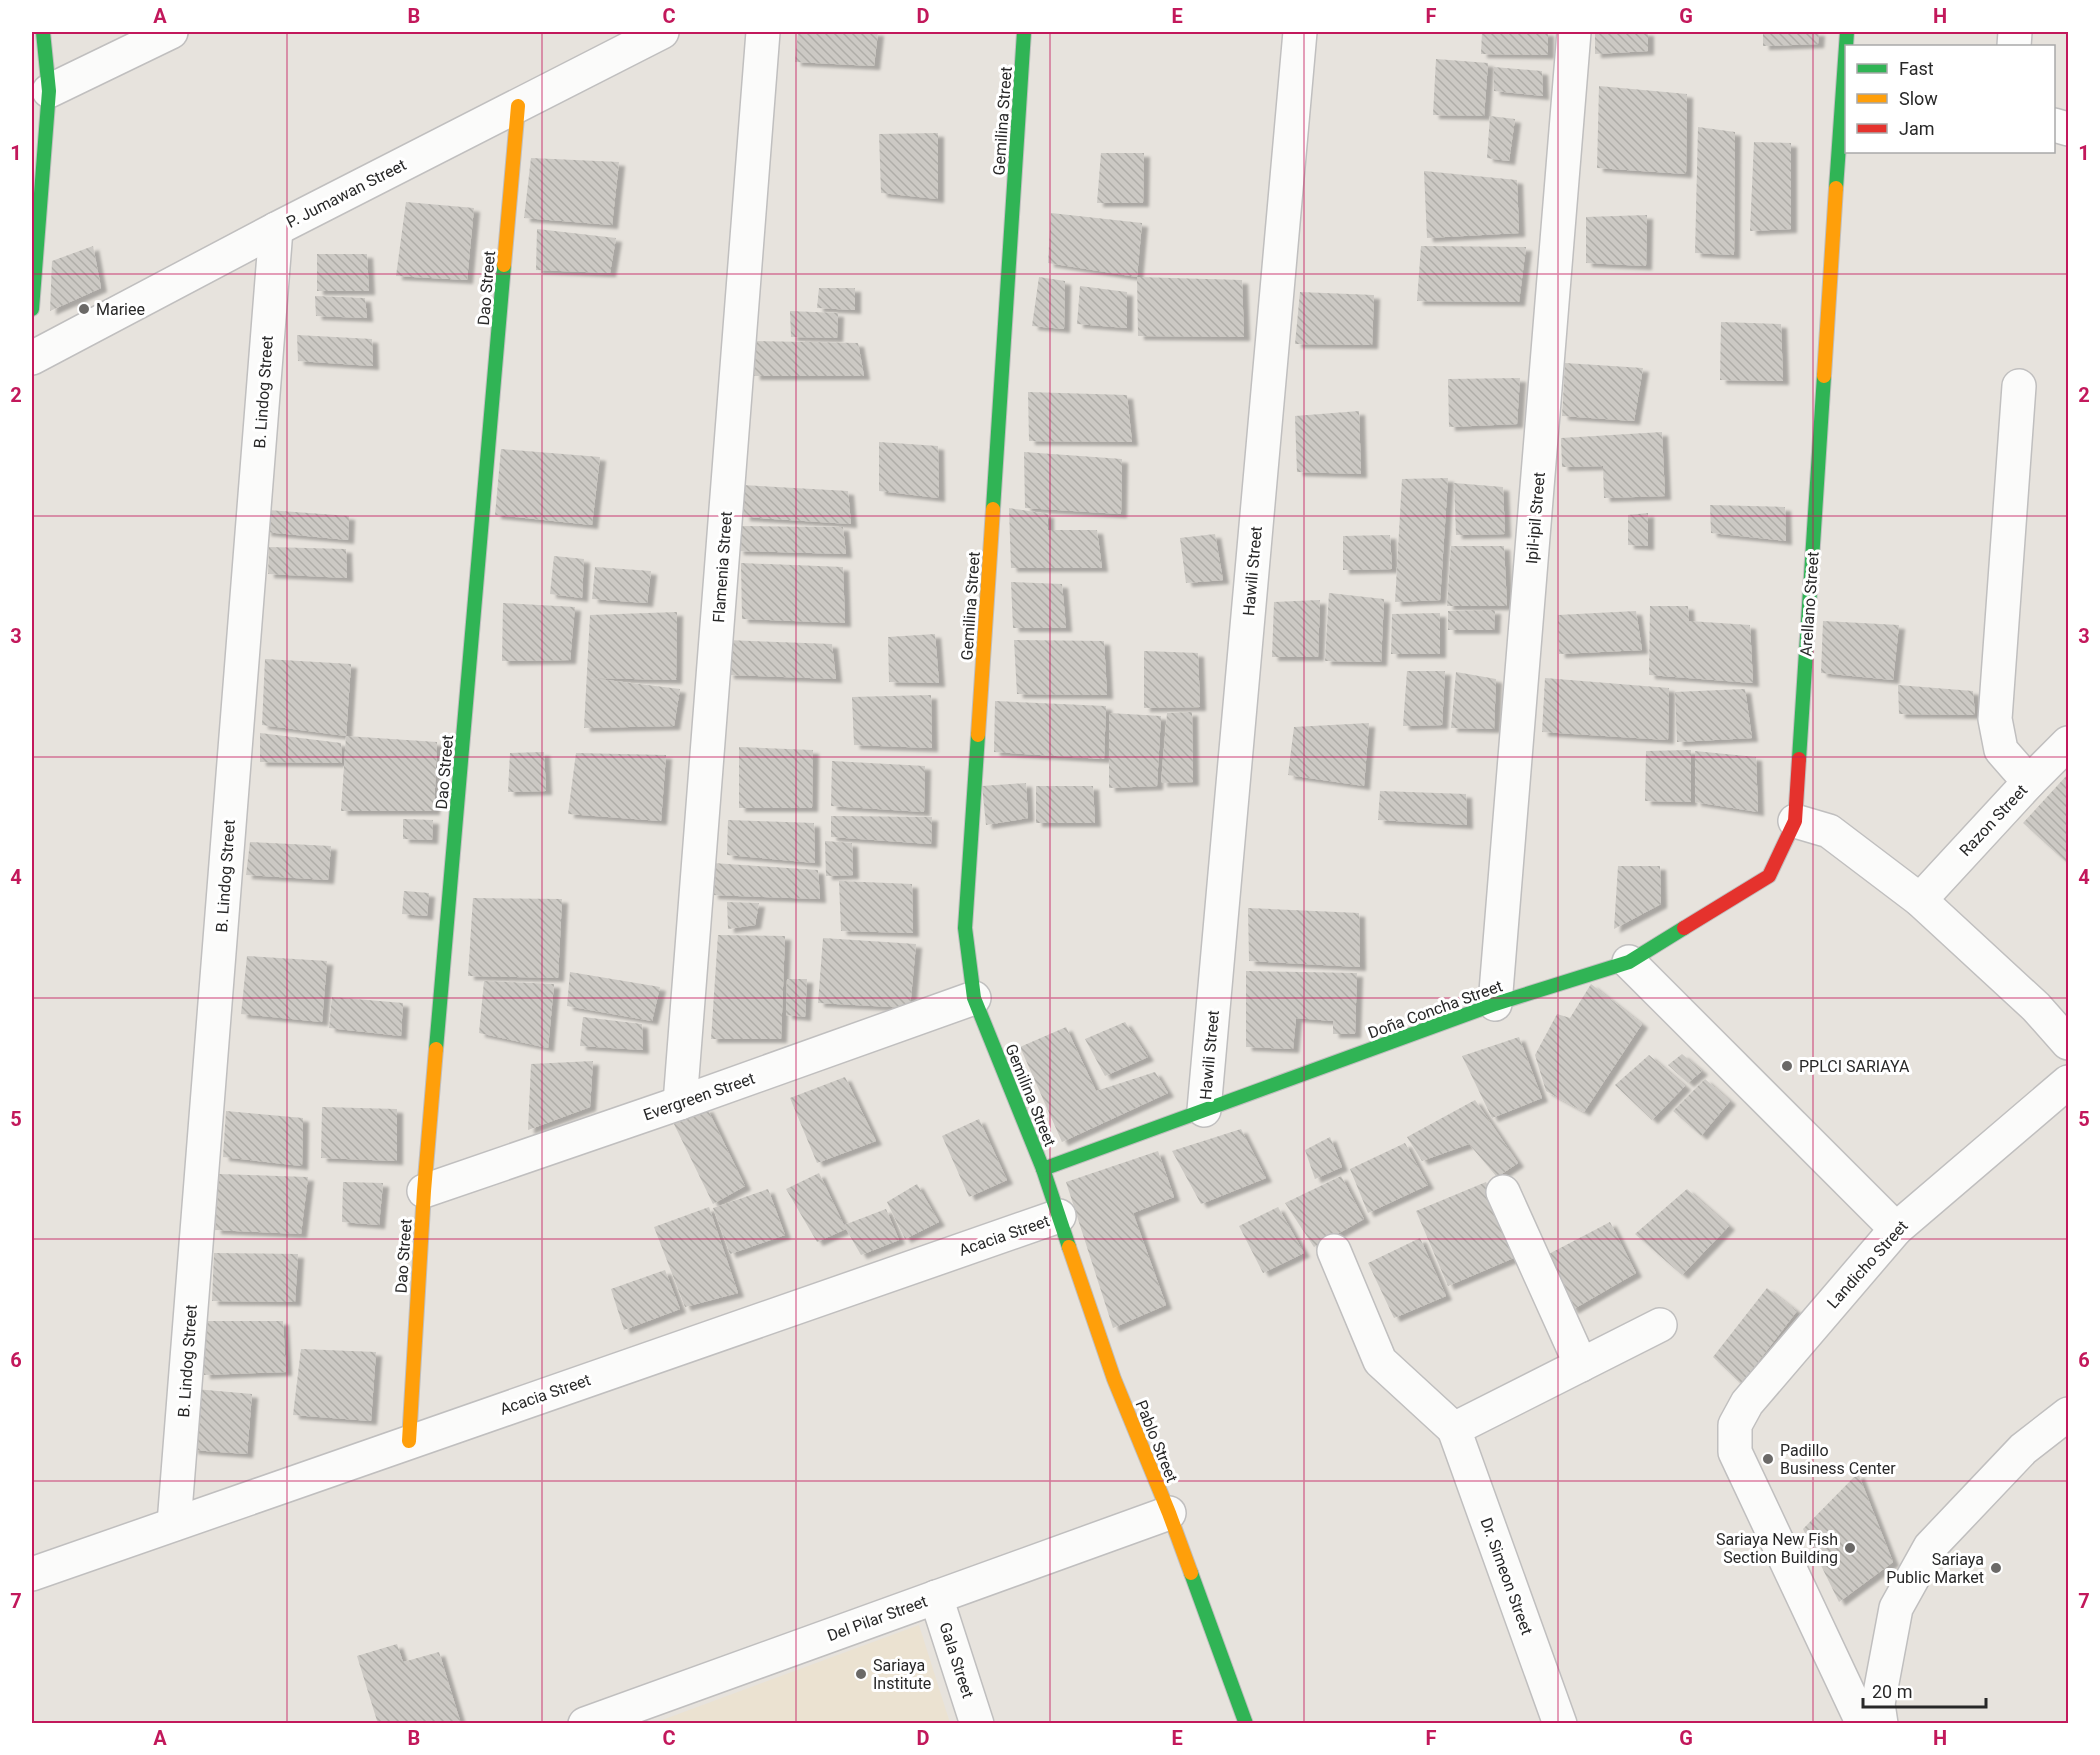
<svg xmlns="http://www.w3.org/2000/svg" width="2100" height="1755" font-family="Roboto,sans-serif">
<style>
.education{fill:#ebe2d1}
.building{fill:url(#building-back-hatch);filter:url(#shadow)}
.lines{fill:none;stroke-linecap:round;stroke-linejoin:round}
.street-casing{stroke:#c0bfbf;stroke-width:36}
.fast-casing{stroke:#c0bfbf;stroke-width:16}
.slow-casing{stroke:#c0bfbf;stroke-width:16}
.jam-casing{stroke:#c0bfbf;stroke-width:16}
.street{stroke:#fbfbfa;stroke-width:33}
.fast{stroke:#30b455;stroke-width:14}
.slow{stroke:#ff9f0a;stroke-width:14}
.jam{stroke:#e5322d;stroke-width:14}
.grid{fill:none;stroke:#c2185b;stroke-width:1.5;stroke-opacity:0.55}
.poi-dot{fill:#6b6967;stroke:#fff;stroke-width:2}
.labels{text-anchor:middle;stroke-width:6;stroke-linejoin:round;paint-order:stroke}
.street-label{font-size:16px;fill:#282828;stroke:#fff}
.poi-label{font-size:16px;fill:#282828;stroke:#fff;text-anchor:start}
.neatline{fill:none;stroke:#c2185b;stroke-width:2}
.grid-label{font-size:20px;text-anchor:middle;font-weight:bold;fill:#c2185b}
</style>
<defs>
<pattern id="building-back-hatch" width="6" height="6" patternUnits="userSpaceOnUse" patternTransform="scale(1.5)"><rect width="6" height="6" fill="#ccc9c4"/><path d="M-1 5l2 2M0 0l6 6M5-1l2 2" fill="none" stroke="#afada8"/></pattern>
<filter id="shadow"><feDropShadow dx="6" dy="4" stdDeviation="1.5" flood-color="#0004"/></filter>
</defs>
<rect width="100%" height="100%" fill="#e7e3dd"/>
<!-- education -->
<polygon class="education" points="919,1625 950,1723 654,1723"/>
<!-- building -->
<g class="building">
<polygon points="798,32 878,32 874,66 795,62"/>
<polygon points="1482,32 1548,32 1548,55 1481,54"/>
<polygon points="1595,32 1648,32 1648,51 1595,54"/>
<polygon points="1763,32 1819,32 1818,44 1763,46"/>
<polygon points="1436,59 1488,63 1484,116 1433,115"/>
<polygon points="1494,67 1542,71 1543,96 1494,91"/>
<polygon points="1599,86 1687,94 1686,174 1597,168"/>
<polygon points="1490,116 1515,119 1509,161 1487,158"/>
<polygon points="1698,127 1735,132 1734,255 1695,253"/>
<polygon points="938,133 938,199 881,193 879,134"/>
<polygon points="1754,142 1791,143 1791,229 1750,231"/>
<polygon points="1101,153 1144,153 1143,203 1097,203"/>
<polygon points="531,158 619,162 612,225 524,218"/>
<polygon points="1424,171 1517,180 1519,233 1427,238"/>
<polygon points="406,202 474,208 467,280 396,276"/>
<polygon points="1051,213 1142,223 1137,277 1048,263"/>
<polygon points="1647,215 1646,266 1586,263 1586,217"/>
<polygon points="537,229 616,238 610,273 536,270"/>
<polygon points="93,246 101,288 50,311 52,261"/>
<polygon points="1421,246 1526,247 1519,302 1417,301"/>
<polygon points="317,254 367,254 369,291 317,291"/>
<polygon points="1039,277 1065,281 1064,329 1032,326"/>
<polygon points="1137,277 1242,280 1244,337 1138,336"/>
<polygon points="1080,286 1127,292 1127,328 1077,324"/>
<polygon points="819,288 855,288 855,310 817,308"/>
<polygon points="1300,292 1374,295 1372,345 1295,344"/>
<polygon points="315,296 365,298 367,318 316,316"/>
<polygon points="790,311 838,313 837,338 791,337"/>
<polygon points="1721,322 1781,324 1783,381 1720,380"/>
<polygon points="297,335 372,339 373,366 298,361"/>
<polygon points="754,341 858,343 864,376 754,376"/>
<polygon points="1565,363 1643,368 1634,421 1562,416"/>
<polygon points="1520,378 1517,424 1449,427 1448,379"/>
<polygon points="1028,392 1127,395 1132,442 1029,441"/>
<polygon points="1359,411 1361,474 1297,472 1295,416"/>
<polygon points="1662,432 1665,496 1604,498 1603,466 1562,467 1561,438"/>
<polygon points="879,442 938,446 939,498 879,491"/>
<polygon points="501,449 600,457 592,525 495,515"/>
<polygon points="1024,452 1122,459 1121,514 1025,508"/>
<polygon points="1448,478 1440,600 1395,602 1402,479"/>
<polygon points="1454,483 1503,487 1505,534 1456,535"/>
<polygon points="743,485 848,491 851,524 744,517"/>
<polygon points="1710,505 1785,507 1786,541 1711,533"/>
<polygon points="1009,508 1048,514 1048,530 1097,530 1102,568 1011,568"/>
<polygon points="268,510 349,516 348,540 265,532"/>
<polygon points="1648,513 1648,546 1628,545 1628,515"/>
<polygon points="735,526 843,527 846,554 738,551"/>
<polygon points="1215,534 1223,580 1186,583 1180,538"/>
<polygon points="1390,535 1392,569 1343,570 1343,536"/>
<polygon points="1451,546 1504,546 1507,606 1447,606"/>
<polygon points="269,547 346,549 347,578 268,574"/>
<polygon points="554,556 584,559 582,598 550,594"/>
<polygon points="741,563 843,567 845,623 742,619"/>
<polygon points="595,567 651,571 647,603 592,599"/>
<polygon points="1011,582 1062,584 1066,628 1013,628"/>
<polygon points="1329,593 1384,599 1381,662 1325,661"/>
<polygon points="1320,600 1318,657 1272,657 1274,602"/>
<polygon points="503,603 575,607 570,660 502,661"/>
<polygon points="1650,606 1688,606 1689,621 1750,625 1753,683 1649,675"/>
<polygon points="1495,610 1494,630 1448,630 1448,611"/>
<polygon points="1636,611 1642,650 1559,654 1558,615"/>
<polygon points="677,612 676,680 590,678 680,689 674,726 584,728 590,615"/>
<polygon points="1440,613 1440,654 1391,654 1392,614"/>
<polygon points="1823,621 1899,625 1893,680 1821,673"/>
<polygon points="935,634 939,683 889,682 888,637"/>
<polygon points="727,640 832,644 836,679 728,675"/>
<polygon points="1014,640 1104,641 1107,695 1017,694"/>
<polygon points="1144,651 1198,653 1200,707 1144,708"/>
<polygon points="265,659 351,664 346,736 262,725"/>
<polygon points="1407,671 1445,671 1442,725 1403,726"/>
<polygon points="1456,672 1496,679 1494,729 1451,728"/>
<polygon points="1545,678 1669,688 1668,740 1542,732"/>
<polygon points="1898,685 1973,691 1975,715 1899,714"/>
<polygon points="1745,689 1752,738 1677,742 1675,692"/>
<polygon points="931,695 932,748 854,745 852,697"/>
<polygon points="995,701 1106,706 1104,759 994,752"/>
<polygon points="1192,712 1193,782 1161,783 1167,713"/>
<polygon points="1109,713 1161,716 1157,786 1109,788"/>
<polygon points="1369,723 1364,786 1288,775 1294,727"/>
<polygon points="260,733 341,743 342,763 260,762"/>
<polygon points="346,736 437,742 434,811 341,811"/>
<polygon points="739,747 813,750 812,808 739,808"/>
<polygon points="1691,750 1691,802 1645,801 1646,751"/>
<polygon points="1695,751 1756,757 1758,812 1695,802"/>
<polygon points="544,752 546,791 508,792 510,753"/>
<polygon points="576,753 666,755 661,821 568,814"/>
<polygon points="832,761 925,766 924,812 831,806"/>
<polygon points="2068,774 2068,864 2023,823"/>
<polygon points="1026,783 1028,818 986,825 982,786"/>
<polygon points="1036,786 1093,786 1095,823 1036,823"/>
<polygon points="1380,791 1466,794 1467,825 1378,820"/>
<polygon points="831,816 932,817 931,844 831,837"/>
<polygon points="403,819 433,820 432,840 403,839"/>
<polygon points="728,820 814,823 815,863 727,855"/>
<polygon points="825,841 852,843 853,875 826,876"/>
<polygon points="250,842 331,846 328,880 246,875"/>
<polygon points="713,863 818,870 820,899 712,895"/>
<polygon points="1618,866 1660,866 1661,904 1614,929"/>
<polygon points="839,881 912,884 913,933 841,931"/>
<polygon points="404,891 429,893 427,916 402,914"/>
<polygon points="473,898 562,899 558,978 468,976"/>
<polygon points="727,902 759,903 755,925 728,929"/>
<polygon points="1248,908 1359,913 1360,967 1249,961"/>
<polygon points="718,935 785,936 781,1039 711,1039"/>
<polygon points="823,938 916,944 910,1008 818,1003"/>
<polygon points="247,956 327,961 322,1022 241,1014"/>
<polygon points="1246,971 1357,973 1355,1034 1333,1034 1333,1021 1296,1018 1293,1049 1246,1047"/>
<polygon points="570,972 660,987 652,1021 567,1006"/>
<polygon points="787,979 807,979 805,1017 786,1015"/>
<polygon points="484,981 554,984 548,1048 479,1033"/>
<polygon points="1591,984 1642,1024 1584,1112 1546,1091 1535,1055 1557,1014 1570,1018"/>
<polygon points="332,997 403,1003 401,1036 329,1028"/>
<polygon points="583,1017 642,1024 643,1050 580,1046"/>
<polygon points="1125,1022 1148,1057 1105,1076 1085,1039"/>
<polygon points="1066,1027 1096,1091 1155,1072 1168,1093 1062,1142 1020,1047"/>
<polygon points="1519,1037 1542,1098 1492,1118 1462,1056"/>
<polygon points="1682,1054 1702,1071 1688,1083 1668,1065"/>
<polygon points="1649,1055 1685,1086 1652,1120 1615,1085"/>
<polygon points="593,1061 590,1107 528,1130 531,1064"/>
<polygon points="845,1077 876,1141 817,1163 790,1098"/>
<polygon points="1705,1079 1730,1101 1701,1136 1673,1111"/>
<polygon points="1475,1100 1518,1163 1497,1177 1469,1144 1422,1161 1407,1137"/>
<polygon points="322,1107 397,1109 397,1161 321,1158"/>
<polygon points="707,1108 745,1186 713,1204 672,1120"/>
<polygon points="226,1111 303,1118 302,1166 223,1157"/>
<polygon points="979,1119 1007,1180 969,1197 942,1136"/>
<polygon points="1241,1129 1266,1178 1201,1204 1172,1151"/>
<polygon points="1330,1137 1342,1167 1315,1179 1305,1150"/>
<polygon points="1405,1143 1428,1185 1368,1213 1350,1169"/>
<polygon points="1158,1151 1174,1197 1133,1213 1166,1305 1113,1328 1066,1182"/>
<polygon points="819,1173 844,1225 886,1209 899,1240 861,1255 846,1229 817,1242 786,1189"/>
<polygon points="219,1174 308,1177 301,1234 215,1230"/>
<polygon points="1341,1176 1364,1219 1314,1247 1285,1203"/>
<polygon points="343,1182 383,1183 379,1225 342,1222"/>
<polygon points="1486,1182 1523,1254 1448,1286 1416,1211"/>
<polygon points="917,1184 939,1222 905,1239 887,1202"/>
<polygon points="768,1189 785,1235 730,1254 713,1208"/>
<polygon points="1687,1189 1729,1226 1682,1275 1635,1234"/>
<polygon points="709,1207 738,1293 685,1307 654,1227"/>
<polygon points="1278,1207 1304,1253 1263,1273 1239,1226"/>
<polygon points="1610,1222 1636,1273 1572,1310 1545,1256"/>
<polygon points="1420,1238 1446,1296 1394,1318 1368,1263"/>
<polygon points="214,1253 298,1254 295,1302 212,1301"/>
<polygon points="665,1270 680,1309 624,1330 611,1289"/>
<polygon points="1767,1288 1797,1311 1741,1384 1713,1357"/>
<polygon points="202,1321 283,1321 286,1372 204,1375"/>
<polygon points="301,1349 376,1352 371,1421 293,1415"/>
<polygon points="195,1389 252,1394 247,1454 192,1450"/>
<polygon points="1858,1473 1893,1562 1839,1602 1803,1529"/>
<polygon points="397,1644 403,1662 439,1652 461,1724 378,1724 357,1656"/>
</g>
<g class="lines">
<!-- street casing -->
<g class="street-casing">
<g id="street">
<polyline points="2014,46 2015,32"/>
<polyline points="49,91 171,32"/>
<polyline points="2054,125 2068,129"/>
<polyline points="32,358 276,229 662,32"/>
<polyline points="2019,386 1995,719 2001,750 2029,782"/>
<polyline points="1795,821 1829,831 1920,900 2036,1007 2068,1043"/>
<polyline points="1920,900 2029,782 2068,743"/>
<polyline points="1629,962 1896,1229"/>
<polyline points="1495,1004 1574,32"/>
<polyline points="680,1103 763,32"/>
<polyline points="1204,1110 1300,32"/>
<polyline points="424,1191 680,1103 974,998"/>
<polyline points="1503,1192 1581,1365"/>
<polyline points="1334,1251 1380,1361 1454,1429"/>
<polyline points="174,1524 276,229"/>
<polyline points="32,1574 1059,1216"/>
<polyline points="936,1597 977,1724"/>
<polyline points="585,1724 1169,1513"/>
<polyline points="1560,1724 1454,1429 1660,1325"/>
<polyline points="1863,1724 1735,1452 1735,1425 1747,1403 1896,1229 2068,1082"/>
<polyline points="1881,1724 1878,1704 1896,1608 1930,1547 2023,1449 2068,1414"/>
</g>
</g>
<!-- fast casing -->
<g class="fast-casing">
<g id="fast">
<polyline points="1836,188 1847,32"/>
<polyline points="32,309 49,91 43,32"/>
<polyline points="993,509 1024,32"/>
<polyline points="978,735 965,928 974,998 1043,1169 1069,1247"/>
<polyline points="1799,759 1824,376"/>
<polyline points="436,1049 504,265"/>
<polyline points="1043,1169 1495,1004 1629,962 1684,928"/>
<polyline points="1191,1573 1246,1724"/>
</g>
</g>
<!-- slow casing -->
<g class="slow-casing">
<g id="slow">
<polyline points="504,265 518,106"/>
<polyline points="1824,376 1836,188"/>
<polyline points="978,735 993,509"/>
<polyline points="1069,1247 1114,1379 1169,1513 1191,1573"/>
<polyline points="409,1441 424,1191 436,1049"/>
</g>
</g>
<!-- jam casing -->
<g class="jam-casing">
<polyline id="jam" points="1684,928 1769,876 1795,821 1799,759"/>
</g>
<!-- street -->
<use href="#street" class="street"/>
<!-- fast -->
<use href="#fast" class="fast"/>
<!-- slow -->
<use href="#slow" class="slow"/>
<!-- jam -->
<use href="#jam" class="jam"/>
</g>
<!-- grid -->
<path class="grid" d="M287,32V1724M542,32V1724M796,32V1724M1050,32V1724M1304,32V1724M1558,32V1724M1813,32V1724M32,274H2068M32,516H2068M32,757H2068M32,998H2068M32,1239H2068M32,1481H2068"/>
<!-- markers -->
<g class="poi-dot">
<circle cx="84" cy="309" r="6"/>
<circle cx="1787" cy="1066" r="6"/>
<circle cx="1768" cy="1459" r="6"/>
<circle cx="1850" cy="1548" r="6"/>
<circle cx="1996" cy="1568" r="6"/>
<circle cx="861" cy="1674" r="6"/>
</g>
<g class="labels">
<!-- street labels -->
<g class="street-label">
<text transform="translate(1002 121) rotate(-86)" y="6">Gemilina Street</text>
<text transform="translate(346 193) rotate(-27)" y="6">P. Jumawan Street</text>
<text transform="translate(486 288) rotate(-85)" y="6">Dao Street</text>
<text transform="translate(263 392) rotate(-86)" y="6">B. Lindog Street</text>
<text transform="translate(1535 518) rotate(-85)" y="6">Ipil-ipil Street</text>
<text transform="translate(722 567) rotate(-86)" y="6">Flamenia Street</text>
<text transform="translate(1252 571) rotate(-85)" y="6">Hawili Street</text>
<text transform="translate(1809 604) rotate(-86)" y="6">Arellano Street</text>
<text transform="translate(970 606) rotate(-86)" y="6">Gemilina Street</text>
<text transform="translate(444 772) rotate(-85)" y="6">Dao Street</text>
<text transform="translate(1993 820) rotate(-47)" y="6">Razon Street</text>
<text transform="translate(225 876) rotate(-86)" y="6">B. Lindog Street</text>
<text transform="translate(1435 1009) rotate(-20)" y="6">Doña Concha Street</text>
<text transform="translate(1209 1055) rotate(-85)" y="6">Hawili Street</text>
<text transform="translate(1031 1095) rotate(68)" y="6">Gemilina Street</text>
<text transform="translate(699 1096) rotate(-19)" y="6">Evergreen Street</text>
<text transform="translate(1004 1235) rotate(-19)" y="6">Acacia Street</text>
<text transform="translate(403 1256) rotate(-86)" y="6">Dao Street</text>
<text transform="translate(1867 1264) rotate(-48)" y="6">Landicho Street</text>
<text transform="translate(187 1361) rotate(-86)" y="6">B. Lindog Street</text>
<text transform="translate(545 1394) rotate(-19)" y="6">Acacia Street</text>
<text transform="translate(1157 1441) rotate(68)" y="6">Pablo Street</text>
<text transform="translate(1507 1576) rotate(70)" y="6">Dr. Simeon Street</text>
<text transform="translate(877 1618) rotate(-20)" y="6">Del Pilar Street</text>
<text transform="translate(957 1660) rotate(72)" y="6">Gala Street</text>
</g>
<!-- poi labels -->
<g class="poi-label">
<text x="96" y="315">Mariee</text>
<text x="1799" y="1072">PPLCI SARIAYA</text>
<text x="1780" y="1456">Padillo<tspan x="1780" dy="18">Business Center</tspan></text>
<text x="1838" y="1545" text-anchor="end">Sariaya New Fish<tspan x="1838" dy="18">Section Building</tspan></text>
<text x="1984" y="1565" text-anchor="end">Sariaya<tspan x="1984" dy="18">Public Market</tspan></text>
<text x="873" y="1671">Sariaya<tspan x="873" dy="18">Institute</tspan></text>
</g>
</g>
<!-- border -->
<rect width="2100" height="1755" fill="none" stroke="#ffffff" stroke-width="66"/>
<!-- legend -->
<rect x="1845" y="45" width="210" height="108" fill="#ffffff" stroke="#a9a9a9" stroke-width="1.5"/>
<rect x="1857" y="64" width="30" height="9" fill="#30b455" stroke="#a9a9a9" stroke-width="1.5"/>
<text x="1899" y="75" font-size="18" fill="#282828">Fast</text>
<rect x="1857" y="94" width="30" height="9" fill="#ff9f0a" stroke="#a9a9a9" stroke-width="1.5"/>
<text x="1899" y="105" font-size="18" fill="#282828">Slow</text>
<rect x="1857" y="124" width="30" height="9" fill="#e5322d" stroke="#a9a9a9" stroke-width="1.5"/>
<text x="1899" y="135" font-size="18" fill="#282828">Jam</text>
<!-- scale -->
<path d="M1863 1698v9h123v-9" fill="none" stroke="#282828" stroke-width="3"/>
<text x="1872" y="1698" font-size="18" fill="#282828" stroke="#ffffff" stroke-width="4.5" paint-order="stroke">20 m</text>
<rect x="33" y="33" width="2034" height="1689" class="neatline"/>
<g class="grid-label">
<text x="160" y="23">A</text>
<text x="414" y="23">B</text>
<text x="669" y="23">C</text>
<text x="923" y="23">D</text>
<text x="1177" y="23">E</text>
<text x="1431" y="23">F</text>
<text x="1686" y="23">G</text>
<text x="1940" y="23">H</text>
<text x="16" y="160">1</text>
<text x="2084" y="160">1</text>
<text x="16" y="402">2</text>
<text x="2084" y="402">2</text>
<text x="16" y="643">3</text>
<text x="2084" y="643">3</text>
<text x="16" y="884">4</text>
<text x="2084" y="884">4</text>
<text x="16" y="1126">5</text>
<text x="2084" y="1126">5</text>
<text x="16" y="1367">6</text>
<text x="2084" y="1367">6</text>
<text x="16" y="1608">7</text>
<text x="2084" y="1608">7</text>
<text x="160" y="1745">A</text>
<text x="414" y="1745">B</text>
<text x="669" y="1745">C</text>
<text x="923" y="1745">D</text>
<text x="1177" y="1745">E</text>
<text x="1431" y="1745">F</text>
<text x="1686" y="1745">G</text>
<text x="1940" y="1745">H</text>
</g>
</svg>
